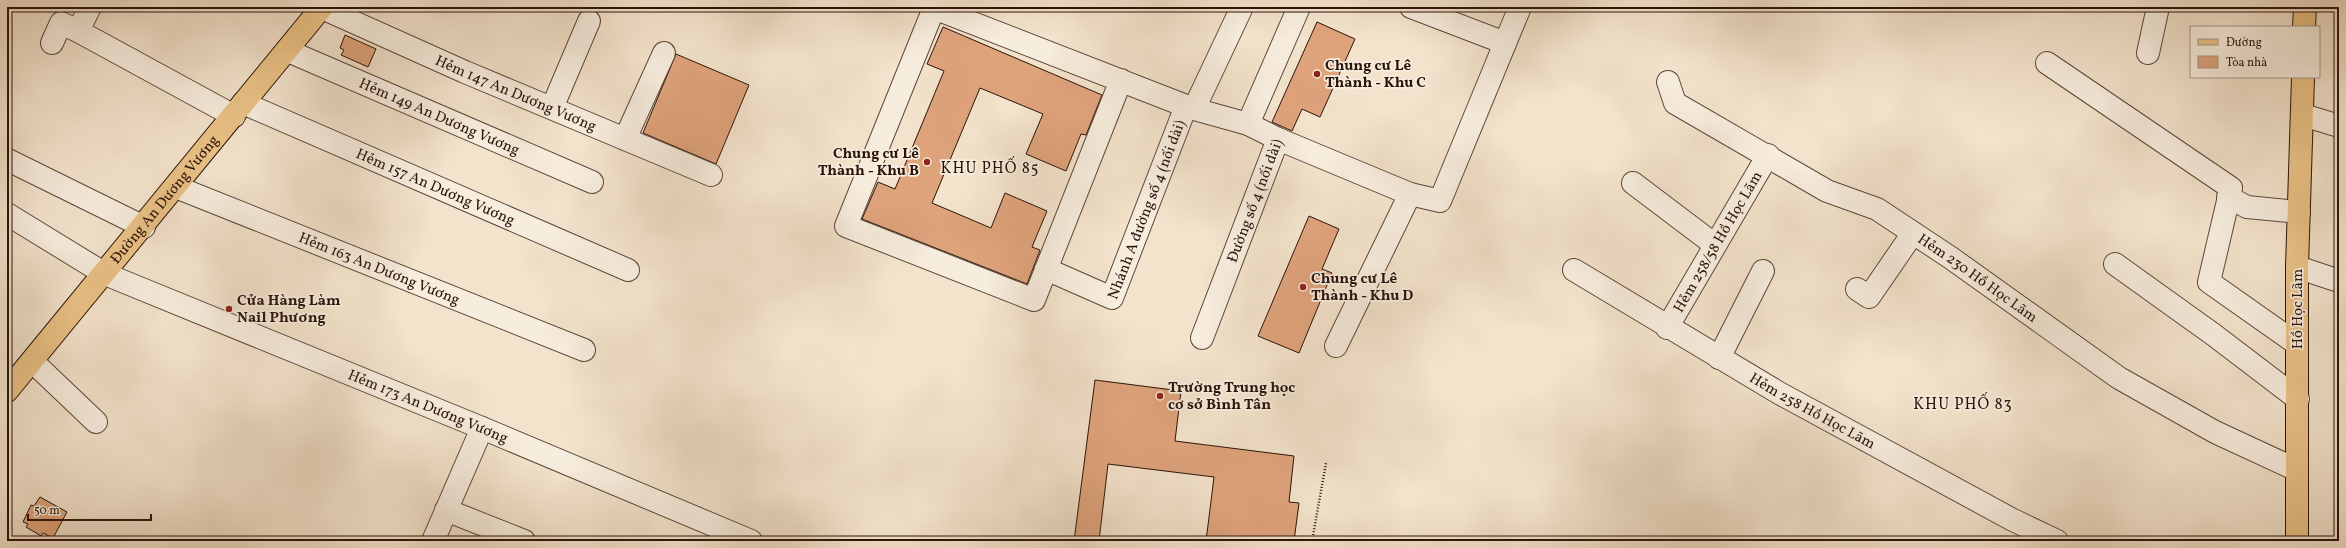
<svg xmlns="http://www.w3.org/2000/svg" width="2346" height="548" font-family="Vollkorn,serif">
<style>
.building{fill:#dfa37c;stroke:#2a130a}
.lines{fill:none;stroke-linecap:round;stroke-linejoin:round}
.minor-casing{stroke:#5c473a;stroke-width:24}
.major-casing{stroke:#2a130a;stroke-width:24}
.path{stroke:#2a130a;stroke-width:2.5;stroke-dasharray:1 2;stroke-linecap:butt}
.minor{stroke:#f7edde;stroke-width:22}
.major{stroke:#eac286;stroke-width:22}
.poi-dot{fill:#8f2418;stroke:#f7edde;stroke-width:1.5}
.labels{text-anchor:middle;stroke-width:3.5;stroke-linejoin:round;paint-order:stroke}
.poi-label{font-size:15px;font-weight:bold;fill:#2a130a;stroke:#f7edde;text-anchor:start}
.street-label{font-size:15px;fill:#2a130a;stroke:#f7edde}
.neighbourhood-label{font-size:16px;letter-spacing:1px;fill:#2a130a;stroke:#f7edde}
</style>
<rect width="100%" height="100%" fill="#f3e3cc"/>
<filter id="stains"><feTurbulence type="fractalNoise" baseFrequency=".005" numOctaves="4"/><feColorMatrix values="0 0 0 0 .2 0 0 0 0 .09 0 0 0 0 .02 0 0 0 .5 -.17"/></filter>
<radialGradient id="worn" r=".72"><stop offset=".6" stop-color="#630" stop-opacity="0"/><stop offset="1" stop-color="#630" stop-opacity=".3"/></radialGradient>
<!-- building -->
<g class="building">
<polygon points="1317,22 1355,39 1320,117 1302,109 1292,131 1272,122"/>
<polygon points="943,27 1102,95 1086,135 1081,134 1066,171 1026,154 1043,114 980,88 932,203 991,228 1005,193 1047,211 1032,247 1040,250 1027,284 862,219 878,182 895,189 944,71 927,64"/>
<polygon points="345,35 376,49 368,67 341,55 344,50 340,48"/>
<polygon points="676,54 749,85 716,164 643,133"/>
<polygon points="1309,216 1339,229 1322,269 1332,273 1299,353 1258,336"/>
<polygon points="1095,380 1181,391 1175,441 1294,456 1289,502 1299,503 1294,541 1206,541 1214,477 1108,464 1099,541 1074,541"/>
<polygon points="40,497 67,512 53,538 43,533 41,536 26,527 28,524 23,522 31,505 34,506"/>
</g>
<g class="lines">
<!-- minor casing -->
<g class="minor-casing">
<g id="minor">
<polyline points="90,7 78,31 234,116"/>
<path id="s1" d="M320,7L465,72L711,175"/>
<polyline points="1411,7 1505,43"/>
<polyline points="52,43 61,23 78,31"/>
<path id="s2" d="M288,51L592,182"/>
<polyline points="2148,53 2158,7"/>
<polyline points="2047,63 2231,188 2209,282 2297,344"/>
<polyline points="1121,80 1034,300 846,226 934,8 1186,106"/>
<path id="s3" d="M1668,82L1675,103L1827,191L1877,209L1951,258L2119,378L2215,432L2295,469"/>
<path id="s4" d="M243,103L628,270"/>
<polyline points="552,108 589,21"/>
<polyline points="2303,115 2339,126"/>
<polyline points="1248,124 1299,7"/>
<polyline points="625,139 664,53"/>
<polyline points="1278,139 1410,194 1336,346"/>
<polyline points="8,160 144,227"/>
<polyline points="1633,183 1715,245"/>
<path id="s5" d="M176,187L584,350"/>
<polyline points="1410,194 1440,201 1520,7"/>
<polyline points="2228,197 2247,207 2299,212"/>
<path id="s6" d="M7,214L105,274L482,428L751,541"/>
<polyline points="2115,264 2214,335 2298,399"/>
<polyline points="2297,267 2339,281"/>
<path id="s7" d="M1046,269L1112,298L1186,106L1194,109"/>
<path id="s8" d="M1574,270L1779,393L2013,520L2057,541"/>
<polyline points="1857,289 1869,297 1913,233"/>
<path id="s9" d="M1667,328L1768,155"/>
<path id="s10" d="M1202,338L1278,139L1248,124L1194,109L1242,7"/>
<polyline points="1719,358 1763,271"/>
<polyline points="33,362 96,422"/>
<polyline points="446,510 524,541"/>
<polyline points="433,541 482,428"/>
</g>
</g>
<!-- major casing -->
<g class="major-casing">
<g id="major">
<polyline points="2304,27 2305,7"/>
<path id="s11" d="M7,391L322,7"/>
<polyline points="2297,541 2297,267 2303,77"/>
</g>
</g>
<!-- path -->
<polyline class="path" points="1312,541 1326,463"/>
<!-- minor -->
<use href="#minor" class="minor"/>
<!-- major -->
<use href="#major" class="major"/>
</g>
<!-- markers -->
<g class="poi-dot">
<circle cx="1317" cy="74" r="4"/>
<circle cx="927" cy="162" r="4"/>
<circle cx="1303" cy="287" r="4"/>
<circle cx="229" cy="309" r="4"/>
<circle cx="1160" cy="396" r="4"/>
</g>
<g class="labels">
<!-- poi labels -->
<g class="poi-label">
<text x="1325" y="70">Chung cư Lê<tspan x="1325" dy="17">Thành - Khu C</tspan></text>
<text x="919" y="158" text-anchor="end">Chung cư Lê<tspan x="919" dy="17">Thành - Khu B</tspan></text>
<text x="1311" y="283">Chung cư Lê<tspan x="1311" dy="17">Thành - Khu D</tspan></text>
<text x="237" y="305">Cửa Hàng Làm<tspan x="237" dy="17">Nail Phương</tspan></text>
<text x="1168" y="392">Trường Trung học<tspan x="1168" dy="17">cơ sở Bình Tân</tspan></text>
</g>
<!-- street labels -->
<g class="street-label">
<text dy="5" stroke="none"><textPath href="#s1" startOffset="214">Hẻm 147 An Dương Vương</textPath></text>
<text dy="5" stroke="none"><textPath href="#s2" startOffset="165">Hẻm 149 An Dương Vương</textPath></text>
<text dy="5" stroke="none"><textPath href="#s4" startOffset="210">Hẻm 157 An Dương Vương</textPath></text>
<text dy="5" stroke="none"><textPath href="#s11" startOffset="248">Đường An Dương Vương</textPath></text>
<text dy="5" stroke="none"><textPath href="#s10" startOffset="147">Đường số 4 (nối dài)</textPath></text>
<text dy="5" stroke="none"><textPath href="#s7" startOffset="167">Nhánh A đường số 4 (nối dài)</textPath></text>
<text dy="5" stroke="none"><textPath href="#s9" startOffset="100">Hẻm 258/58 Hồ Học Lãm</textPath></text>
<text dy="5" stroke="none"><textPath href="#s5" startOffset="219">Hẻm 163 An Dương Vương</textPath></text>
<text dy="5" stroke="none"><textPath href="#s3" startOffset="373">Hẻm 230 Hồ Học Lãm</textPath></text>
<text transform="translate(2297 309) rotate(-90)" y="5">Hồ Học Lãm</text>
<text dy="5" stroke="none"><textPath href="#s6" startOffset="464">Hẻm 173 An Dương Vương</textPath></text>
<text dy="5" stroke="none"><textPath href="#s8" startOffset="277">Hẻm 258 Hồ Học Lãm</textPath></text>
</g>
<!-- neighbourhood labels -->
<g class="neighbourhood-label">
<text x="990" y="173">KHU PHỐ 85</text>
<text x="1963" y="409">KHU PHỐ 83</text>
</g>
</g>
<!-- margin -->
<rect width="2346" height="548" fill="none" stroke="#f3e3cc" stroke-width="24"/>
<rect x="8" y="8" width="2330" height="532" fill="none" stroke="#2a130a" stroke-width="2"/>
<rect x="12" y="12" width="2322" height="524" fill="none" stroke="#2a130a"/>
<!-- legend -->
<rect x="2190" y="26" width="130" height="52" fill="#f7edde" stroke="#a59689"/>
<rect x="2198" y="39" width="20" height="6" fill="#eac286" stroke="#a59689"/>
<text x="2226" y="46" font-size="12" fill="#2a130a">Đường</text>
<rect x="2198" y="56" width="20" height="12" fill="#dfa37c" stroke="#a59689"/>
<text x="2226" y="66" font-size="12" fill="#2a130a">Tòa nhà</text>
<!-- scale -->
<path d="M28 514v6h123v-6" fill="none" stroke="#2a130a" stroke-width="2"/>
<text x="34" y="514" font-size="12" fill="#2a130a" stroke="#f7edde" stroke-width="3" paint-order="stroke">50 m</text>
<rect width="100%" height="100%" filter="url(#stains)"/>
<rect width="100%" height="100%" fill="url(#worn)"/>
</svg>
